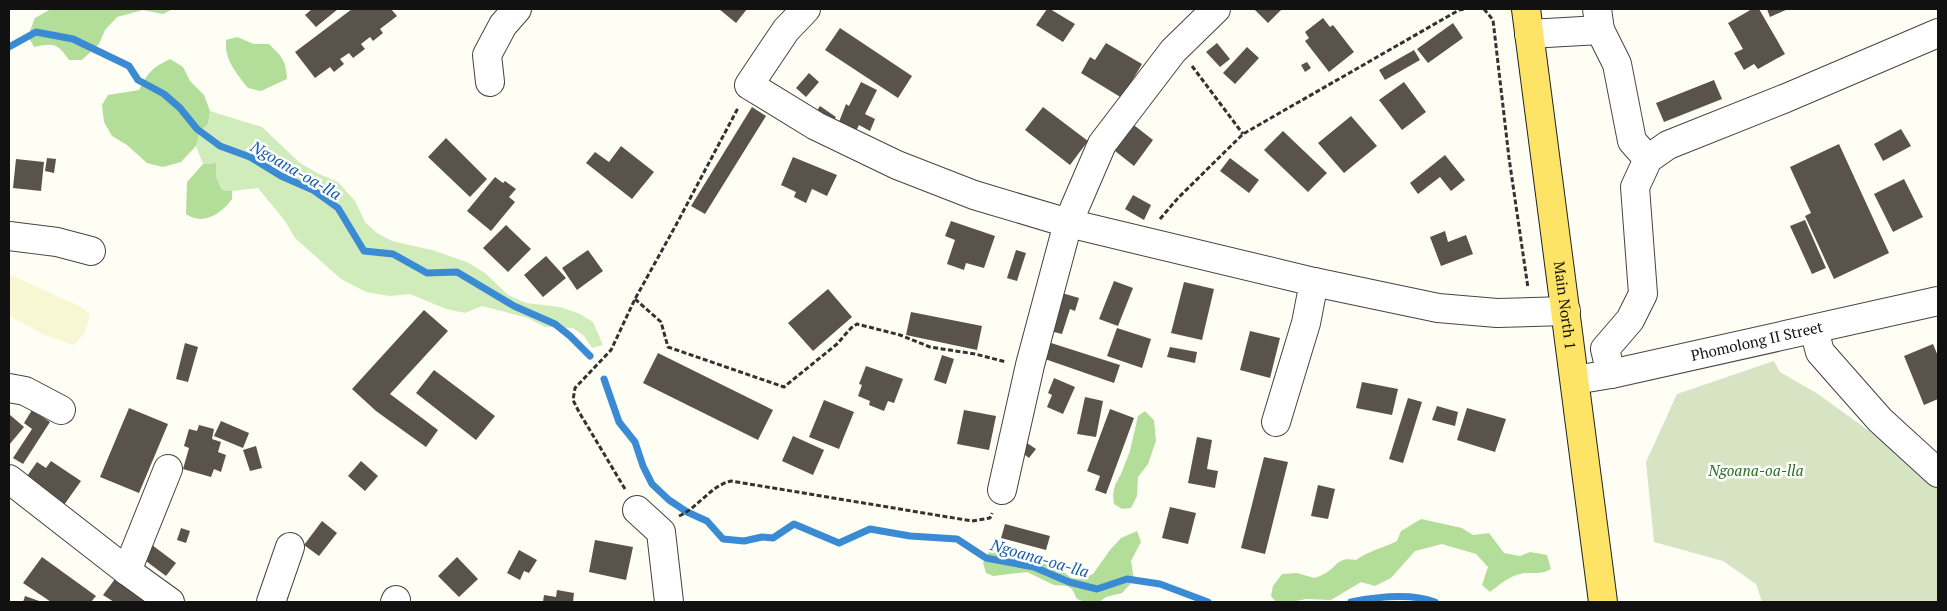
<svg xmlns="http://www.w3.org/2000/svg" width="1947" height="611" font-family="'PT Serif',serif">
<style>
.farmland{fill:#f7f7d3}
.green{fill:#d1ecbb}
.forest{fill:#b3de9a}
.cemetery{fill:#d6e4c3}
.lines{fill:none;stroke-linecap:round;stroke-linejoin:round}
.stream{stroke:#3a8bd3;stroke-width:7}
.building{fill:#5a534c}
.minor-casing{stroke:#444;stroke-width:30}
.major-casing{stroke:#222;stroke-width:30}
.path{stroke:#333;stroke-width:3;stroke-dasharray:5 2.5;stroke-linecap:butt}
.minor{stroke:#fff;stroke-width:28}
.major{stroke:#fde466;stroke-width:28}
.labels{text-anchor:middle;stroke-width:5;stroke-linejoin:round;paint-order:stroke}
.street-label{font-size:15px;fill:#111;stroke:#fff}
.park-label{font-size:15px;font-style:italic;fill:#276d1d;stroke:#fff}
.water-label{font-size:16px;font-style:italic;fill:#135caa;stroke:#fff}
</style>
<rect width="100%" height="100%" fill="#fffef4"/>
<!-- farmland -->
<polygon class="farmland" points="9,274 79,306 90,314 85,332 74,345 44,335 9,315"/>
<!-- green -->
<polygon class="green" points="210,111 262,127 300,163 317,173 338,182 355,201 365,222 377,233 392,241 432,250 467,262 485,273 508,295 526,303 560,307 580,314 593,322 603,345 592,348 584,336 573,328 545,327 528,318 482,306 465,313 446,309 410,294 390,296 366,292 341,279 295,238 285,221 258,188 232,191 222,190 216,177 216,163 203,164 196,146 200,131 208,124"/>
<!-- forest -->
<g class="forest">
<path d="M51,9H173L163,14L143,10L117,17L105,30L99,44L82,60H69C57,43 54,43 34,47L28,36L35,18Z"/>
<path d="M237,37L254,44H269C282,57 286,60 287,79L261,91L248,88C236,73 224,59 226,40Z"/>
<path d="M170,59L183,67L190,81L204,95L210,111L208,124L200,131L196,146L181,162L163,167L147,163L127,145L112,136L104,122L102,105L108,95L139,90C148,72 152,68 170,59Z"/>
<path d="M216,163V177L222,190L232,191V199C221,214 203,226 186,214L187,182L203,164Z"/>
<polygon points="1145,411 1154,420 1156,441 1148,464 1138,477 1137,496 1131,508 1122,509 1114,504 1113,494 1115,485 1121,474 1130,451 1138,416"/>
<path d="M1421,519L1462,528L1473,535L1489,533L1504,553L1520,556L1530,552L1547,555L1551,569C1541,576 1531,571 1520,574C1508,577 1499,585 1490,592L1482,585L1488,567L1476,554L1442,544L1415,551L1391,578L1375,586L1361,582L1331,600L1306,599L1291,602H1276L1271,596L1273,586L1282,574L1297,573L1314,578C1318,577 1322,575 1326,573C1339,565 1337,557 1356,560C1368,551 1383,548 1397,541L1401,531Z"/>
<polygon points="1137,531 1141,542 1131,561 1134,580 1122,593 1106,597 1099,602 1085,602 1077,599 1072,589 1067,586 1054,585 1027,572 993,576 986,573 983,563 990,550 1001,548 1015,556 1031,555 1065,573 1071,578 1081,579 1093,574 1110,550 1121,538"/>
</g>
<!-- cemetery -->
<polygon class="cemetery" points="1774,361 1780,372 1818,394 1938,481 1938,602 1762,602 1756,584 1723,561 1654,542 1646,462 1677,394"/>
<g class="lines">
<!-- stream -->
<g class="stream">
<polyline points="9,47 36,32 73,39 129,66 138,80 164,94 180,108 197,129 220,146 250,157 281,176 313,190 338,208 364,251 393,254 427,273 457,272 514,306 555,324 570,336 590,356"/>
<polyline points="604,379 619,422 635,442 643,466 652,484 669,500 687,512 707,521 723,539 744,541 762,537 773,538 794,524 839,543 870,529 910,536 957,539 986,558 1034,567 1069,582 1097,589 1127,579 1160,584 1208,602"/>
<path d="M1351,602C1376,597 1411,593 1435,602"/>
</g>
</g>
<!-- building -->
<g class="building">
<polygon points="312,9 338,9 316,27 305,15"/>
<polygon points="352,9 391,9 397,16 380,29 383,33 373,41 370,37 361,44 365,49 353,58 349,53 340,59 344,64 334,72 330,67 315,78 295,52"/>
<polygon points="719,9 747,9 736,23"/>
<polygon points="1047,9 1050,9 1075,24 1063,42 1036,25"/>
<polygon points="1254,9 1282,9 1268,23"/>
<polygon points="1752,9 1759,9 1785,54 1758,69 1754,64 1744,70 1734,53 1743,49 1728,23"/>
<polygon points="1767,9 1788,9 1770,17"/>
<polygon points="1323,18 1330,27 1333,25 1354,52 1329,72 1305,41 1309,38 1305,32"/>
<polygon points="1453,23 1463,38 1428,63 1417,49"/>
<polygon points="840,28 912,76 898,98 825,50"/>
<polygon points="1106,43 1142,64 1122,98 1081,73 1090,57 1095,60"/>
<polygon points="1217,43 1230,59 1220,67 1206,52"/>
<polygon points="1247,47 1259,58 1235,84 1223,73"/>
<polygon points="1414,50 1420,60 1385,80 1379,70"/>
<polygon points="1307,62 1311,68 1305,72 1301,65"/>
<polygon points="809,73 819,82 806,97 796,88"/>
<polygon points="1714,80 1722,99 1664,122 1656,103"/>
<polygon points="861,82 877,90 865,114 875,119 870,131 859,125 854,135 837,127 846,104 849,106"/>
<polygon points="1404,82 1426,112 1402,130 1379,100"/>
<polygon points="820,106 836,117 830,125 814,115"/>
<polygon points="752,107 766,116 705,214 691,206"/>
<polygon points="1043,107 1088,141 1070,165 1025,130"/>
<polygon points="1351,116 1377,146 1344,173 1318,143"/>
<polygon points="1130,122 1153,140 1134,166 1110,147"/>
<polygon points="1901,129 1911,146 1883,161 1874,144"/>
<polygon points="1283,131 1327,173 1308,192 1264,150"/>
<polygon points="446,138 487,179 470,197 428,157"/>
<polygon points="1839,144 1889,253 1834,279 1805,216 1811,213 1790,167"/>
<polygon points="621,146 654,172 632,199 586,163 595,152 609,162"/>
<polygon points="1445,155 1465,180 1451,191 1440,177 1418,194 1410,183"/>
<polygon points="793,157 837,175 827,196 812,189 806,203 794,197 796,192 781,185"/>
<polygon points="47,158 56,159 54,173 45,171"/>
<polygon points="1230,158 1259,180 1249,193 1220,171"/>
<polygon points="16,159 44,162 41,191 13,188"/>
<polygon points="495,177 503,183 505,181 516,189 509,197 515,202 491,231 467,211"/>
<polygon points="1904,179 1923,217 1893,232 1874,194"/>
<polygon points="1133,195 1151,205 1144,220 1125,209"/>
<polygon points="1805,220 1826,268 1812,274 1790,226"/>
<polygon points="951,221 995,236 984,268 966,263 964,270 947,264 955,240 945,236"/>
<polygon points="506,225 531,249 508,272 483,248"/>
<polygon points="1445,231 1448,242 1466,235 1473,254 1441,266 1430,237"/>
<polygon points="588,250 603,271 577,290 562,268"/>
<polygon points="1016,250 1026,253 1017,281 1007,278"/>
<polygon points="546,256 566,278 543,297 524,275"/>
<polygon points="1114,281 1133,288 1118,326 1099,319"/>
<polygon points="1184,282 1214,289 1202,340 1171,333"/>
<polygon points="828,289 852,317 813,351 788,323"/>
<polygon points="1062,293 1079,298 1075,311 1070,309 1062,334 1050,331"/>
<polygon points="424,310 448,331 390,394 438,430 426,447 376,411 352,389"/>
<polygon points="911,312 982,326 977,350 906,335"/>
<polygon points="1117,328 1151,339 1142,368 1107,356"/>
<polygon points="1250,331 1280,338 1270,378 1240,370"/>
<polygon points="1048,342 1120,365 1114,383 1042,358"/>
<polygon points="185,343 198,347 188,382 176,379"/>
<polygon points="1933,344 1938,356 1938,399 1924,405 1904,356"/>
<polygon points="1170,347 1197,352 1195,363 1167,357"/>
<polygon points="658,353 773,410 758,440 643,383"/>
<polygon points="942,355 954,359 946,384 934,380"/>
<polygon points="866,366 903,379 894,403 888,401 884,411 869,405 870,401 858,396 862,385 859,384"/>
<polygon points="434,370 495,416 476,440 416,393"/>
<polygon points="1054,378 1075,387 1063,414 1047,407 1052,395 1048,393"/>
<polygon points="1362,382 1398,389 1392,415 1356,408"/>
<polygon points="1085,397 1103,401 1096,437 1077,434"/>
<polygon points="1408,398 1422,402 1403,463 1389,459"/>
<polygon points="824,400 854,412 839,449 809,437"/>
<polygon points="1437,406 1458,412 1455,426 1432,420"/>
<polygon points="129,408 168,424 139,493 100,477"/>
<polygon points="1467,408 1506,419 1495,452 1457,440"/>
<polygon points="1110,409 1134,418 1106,494 1095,490 1100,476 1087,471"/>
<polygon points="32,410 50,422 23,464 13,458 32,429 24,423"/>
<polygon points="964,410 996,416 989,450 957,444"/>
<polygon points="9,414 24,427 9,445"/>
<polygon points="221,421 249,433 243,448 214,436"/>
<polygon points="199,425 214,429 212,439 221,442 218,452 226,455 221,472 214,469 211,477 183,469 189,448 184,446 189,429 197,431"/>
<polygon points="793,436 824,450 813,475 782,461"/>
<polygon points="1197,437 1212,440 1207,469 1218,471 1215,488 1188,483"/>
<polygon points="1027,443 1036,449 1029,458 1020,451"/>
<polygon points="256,446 262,468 250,471 243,450"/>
<polygon points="1264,457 1288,462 1265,554 1241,548"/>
<polygon points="51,461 81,481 64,505 25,479 37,462 46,468"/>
<polygon points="361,461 378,476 365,491 348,476"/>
<polygon points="1318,485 1335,489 1328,519 1311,516"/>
<polygon points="1170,507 1196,513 1188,544 1162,538"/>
<polygon points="322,521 337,533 319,556 304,545"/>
<polygon points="1005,524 1050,536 1046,550 1001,538"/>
<polygon points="181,528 190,531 186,543 177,540"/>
<polygon points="595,540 633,547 626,580 589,572"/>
<polygon points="152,545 176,563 166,576 142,558"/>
<polygon points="519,550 537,560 529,573 524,571 520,580 507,573"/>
<polygon points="42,557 96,596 91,602 51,602 23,583"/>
<polygon points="457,557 478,579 459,597 438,576"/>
<polygon points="115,579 149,602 114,602 103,595"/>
<polygon points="557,590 574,593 573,602 543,602 544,595 556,597"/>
<polygon points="25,596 42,602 23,602"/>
</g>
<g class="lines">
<!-- minor casing -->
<g class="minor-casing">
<g id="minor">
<polyline points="806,9 786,30 749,85 816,126 897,165 974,195 1068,223 1314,282 1438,308 1497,313 1566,311"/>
<polyline points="1597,9 1600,30 1617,64 1632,141 1648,159"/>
<polyline points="1529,34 1600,30"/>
<polyline points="490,82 487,55 503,25 517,9"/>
<polyline points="9,236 57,242 91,251"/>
<polyline points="1814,330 1820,352 1842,377 1880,420 1938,473"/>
<polyline points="1611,374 1605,349 1630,320 1643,294 1635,187 1648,159 1668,145 1786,98 1938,33"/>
<path id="s1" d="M1575,380L1611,374L1938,301"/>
<polyline points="9,388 25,391 61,410"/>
<polyline points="1276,422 1306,323 1314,282"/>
<polyline points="9,479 127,571 170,602"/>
<polyline points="1002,490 1030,365 1068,223 1102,144 1173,51 1216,9"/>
<polyline points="637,510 661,532 669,602"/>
<polyline points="127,571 168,469"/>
<polyline points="271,602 290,547"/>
<polyline points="395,602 396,600"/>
</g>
</g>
<!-- major casing -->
<g class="major-casing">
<g id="major">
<path id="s2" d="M1526,9L1603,602"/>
</g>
</g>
<!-- path -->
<g class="path">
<polyline points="1484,9 1493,20 1509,158 1528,288"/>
<polyline points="1192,66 1243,134"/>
<polyline points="1160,219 1178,198 1243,134 1459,10 1465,9"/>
<polyline points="635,299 661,322 668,347 784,387 837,344 851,328 857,324 900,335 930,347 975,354 1006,362"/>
<polyline points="625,489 579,412 573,400 575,388 611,350 635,299 676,225 738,108"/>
<path d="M679,516C699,507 710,486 731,481L972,521L990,518L992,513"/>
</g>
<!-- minor -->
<use href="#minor" class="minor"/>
<!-- major -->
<use href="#major" class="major"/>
</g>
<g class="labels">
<!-- street labels -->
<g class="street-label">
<text dy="5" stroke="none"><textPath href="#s2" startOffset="299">Main North 1</textPath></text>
<text dy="5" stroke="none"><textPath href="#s1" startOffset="186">Phomolong II Street</textPath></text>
</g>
<!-- park labels -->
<g class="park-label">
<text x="1756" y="476">Ngoana-oa-lla</text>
</g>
<!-- water labels -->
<g class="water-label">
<text transform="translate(296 170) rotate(30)" y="6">Ngoana-oa-lla</text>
<text transform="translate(1040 558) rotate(16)" y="6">Ngoana-oa-lla</text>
</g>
</g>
<!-- border -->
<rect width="1947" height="611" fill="none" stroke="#111111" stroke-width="20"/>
</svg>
